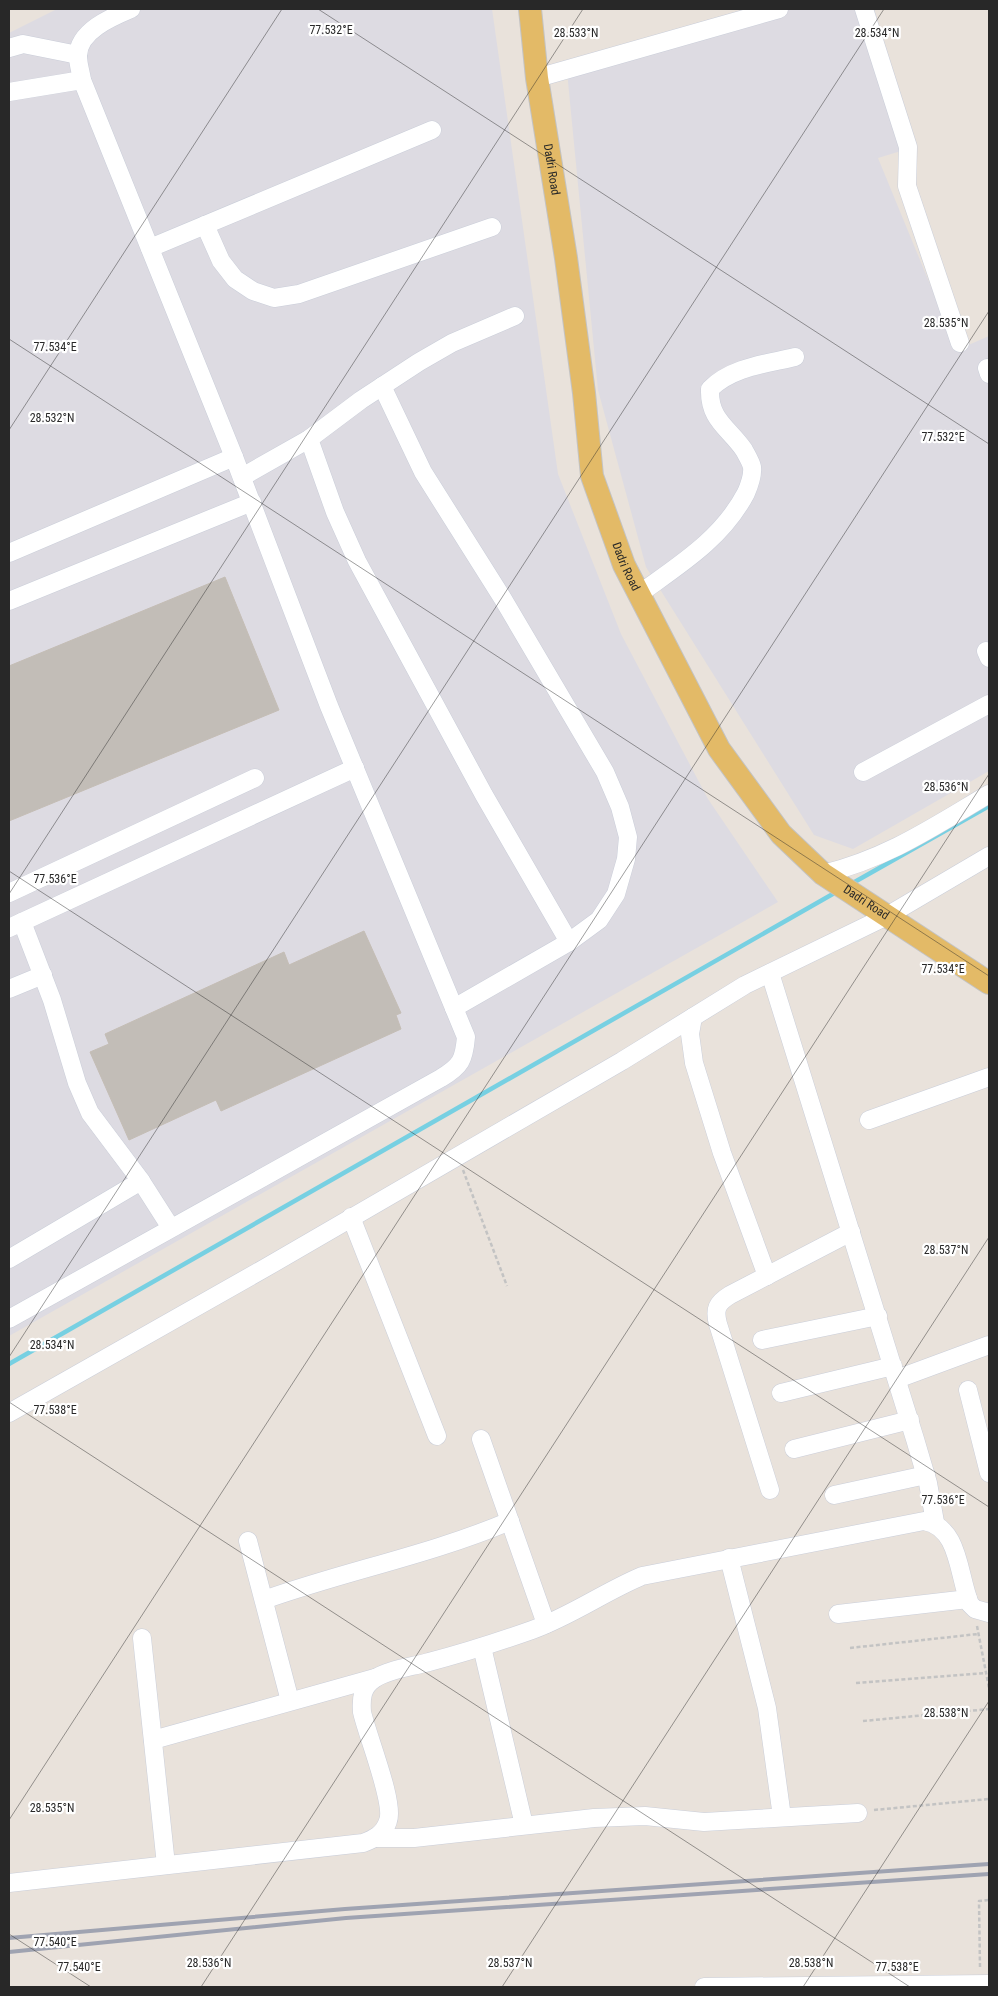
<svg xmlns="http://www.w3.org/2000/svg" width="998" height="1996" font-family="'Roboto Condensed',sans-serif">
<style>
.industrial{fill:#dddbe2}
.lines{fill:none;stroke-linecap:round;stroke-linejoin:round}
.stream{stroke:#77d0e2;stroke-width:4.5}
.building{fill:#c2bdb7;stroke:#c4bdb5}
.minor-casing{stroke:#caced9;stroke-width:19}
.major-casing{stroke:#c3c3c3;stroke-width:24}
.path{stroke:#c3c3c3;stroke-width:2.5;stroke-dasharray:4 2.5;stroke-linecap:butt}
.minor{stroke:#fff;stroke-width:18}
.major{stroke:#e3ba67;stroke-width:22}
.rail{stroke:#9fa3b1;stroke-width:4}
.ticks{fill:none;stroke:#282828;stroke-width:1;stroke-opacity:0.45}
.labels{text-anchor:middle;stroke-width:4.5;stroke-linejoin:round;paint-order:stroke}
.street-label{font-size:12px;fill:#282828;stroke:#fff}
.ticks-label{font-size:12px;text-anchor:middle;fill:#282828;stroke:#fff;stroke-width:4.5;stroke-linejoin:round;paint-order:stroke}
</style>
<rect width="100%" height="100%" fill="#e9e2db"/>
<!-- industrial -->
<g class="industrial">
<polygon points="57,9 492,9 558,474 621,634 708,799 778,902 9,1336 9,33"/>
<polygon points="745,9 874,9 914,147 878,158 957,350 989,336 989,771 853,849 814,835 646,567 598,390 566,61"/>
</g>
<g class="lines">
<!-- stream -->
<g class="stream">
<polyline points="851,884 989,806"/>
<polyline points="9,1364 838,891"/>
</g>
</g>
<!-- building -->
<g class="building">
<polygon points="225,577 279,710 9,821 9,666"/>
<polygon points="364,931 401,1013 396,1015 401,1029 221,1111 216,1100 129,1140 90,1052 109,1044 105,1034 284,952 289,965"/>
</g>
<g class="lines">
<!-- minor casing -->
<g class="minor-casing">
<g id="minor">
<polyline points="864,9 908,147 907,186 960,343"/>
<polyline points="9,48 23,44 78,55"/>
<polyline points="537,78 779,9"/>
<polyline points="9,92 82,80"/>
<polyline points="205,225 221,261 235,279 253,291 274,298 299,294 492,227"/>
<polyline points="150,248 432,130"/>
<polyline points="987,368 989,374"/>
<polyline points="382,386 423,472 503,599 605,772 620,807 628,837 626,859 616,894 599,920 569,942 454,1008"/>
<polyline points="309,439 335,512 357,561 484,795 569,942"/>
<polyline points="242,477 309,439 361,400 419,362 452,343 515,316"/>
<polyline points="9,553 234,457"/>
<path d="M639,594C679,565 722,539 746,493C749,486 753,475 752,467C751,462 746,454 744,450C728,427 709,420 710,389C732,367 766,364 795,357"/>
<polyline points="9,601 252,502"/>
<polyline points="986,651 989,658"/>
<polyline points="863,772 989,704"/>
<path d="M823,874C888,858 933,827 989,794"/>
<polyline points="9,893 255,778"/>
<polyline points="22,922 52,1000 77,1083 90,1113 141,1181 171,1228"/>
<polyline points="9,928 355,768"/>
<polyline points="770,973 915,1439 928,1483 935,1522"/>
<polyline points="9,989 43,975"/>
<polyline points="693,1017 690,1034 694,1063 722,1153 767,1276"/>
<polyline points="869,1120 989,1077"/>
<polyline points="351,1217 437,1436"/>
<polyline points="9,1259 141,1181"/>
<path d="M9,1319L441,1078C461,1066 464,1060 466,1037L329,706L234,457L82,80C81,73 78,64 78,56C78,31 112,17 131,9"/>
<polyline points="762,1340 878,1316"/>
<polyline points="897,1379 989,1345"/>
<polyline points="968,1390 989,1473"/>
<polyline points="781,1393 893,1366"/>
<polyline points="9,1413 265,1268 622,1061 745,985 887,916 989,856"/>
<polyline points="481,1439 546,1624"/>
<polyline points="794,1449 910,1420"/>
<path d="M770,1490L718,1324C714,1309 717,1303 730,1295L851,1232"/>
<polyline points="834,1495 926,1475"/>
<polyline points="248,1541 290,1701"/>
<polyline points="729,1558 767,1708 782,1817"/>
<path d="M264,1600C345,1571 430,1555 510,1521"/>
<polyline points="838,1614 968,1599"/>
<polyline points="142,1638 166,1865"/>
<polyline points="482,1647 524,1825"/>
<polyline points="153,1740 375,1678"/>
<polyline points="376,1838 414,1838 594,1818 645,1816 704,1822 858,1813"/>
<path d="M9,1883L363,1843C374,1839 384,1834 388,1821C395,1803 367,1735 362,1712C361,1698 362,1687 374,1679C389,1669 412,1667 429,1662C464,1653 498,1642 532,1630C571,1616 604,1592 642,1576L924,1521C960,1527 958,1576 970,1604L975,1609L989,1613"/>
<polyline points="704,1987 989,1984"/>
</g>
</g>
<!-- major casing -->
<g class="major-casing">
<g id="major">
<path id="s1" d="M530,9L537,78L566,258L584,393L592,476L624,565L719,749L781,834L823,874L989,983"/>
</g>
</g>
<!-- path -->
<g class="path">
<polyline points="463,1170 507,1286"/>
<polyline points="977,1626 989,1688"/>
<polyline points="850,1648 978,1634"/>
<polyline points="856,1683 985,1673"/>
<polyline points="863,1721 989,1709"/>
<polyline points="874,1810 989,1799"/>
<polyline points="980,1967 979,1901 989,1900"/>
</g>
<!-- minor -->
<use href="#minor" class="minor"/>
<!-- major -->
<use href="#major" class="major"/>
<!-- rail -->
<g class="rail">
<polyline points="9,1938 345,1909 989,1864"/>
<polyline points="9,1952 346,1918 989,1874"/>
</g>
</g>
<!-- ticks -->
<path class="ticks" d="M318,9L989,444M9,339L989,976M9,430L282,9M9,871L989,1507M9,894L583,9M9,1357L884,9M9,1402L910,1987M9,1820L989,311M9,1934L91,1987M201,1987L989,774M502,1987L989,1237M803,1987L989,1701"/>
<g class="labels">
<!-- street labels -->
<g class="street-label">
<text dy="4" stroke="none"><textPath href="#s1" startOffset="162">Dadri Road</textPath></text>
<text dy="4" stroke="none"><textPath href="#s1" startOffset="568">Dadri Road</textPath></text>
<text dy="4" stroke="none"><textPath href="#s1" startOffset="988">Dadri Road</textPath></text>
</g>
</g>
<g class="ticks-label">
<text x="331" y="34">77.532°E</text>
<text x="576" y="37">28.533°N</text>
<text x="877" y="37">28.534°N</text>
<text x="946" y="327">28.535°N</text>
<text x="55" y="351">77.534°E</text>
<text x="52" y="422">28.532°N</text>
<text x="943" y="441">77.532°E</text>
<text x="946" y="791">28.536°N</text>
<text x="55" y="883">77.536°E</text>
<text x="943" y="973">77.534°E</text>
<text x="946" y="1254">28.537°N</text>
<text x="52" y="1349">28.534°N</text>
<text x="55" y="1414">77.538°E</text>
<text x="943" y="1504">77.536°E</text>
<text x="946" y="1717">28.538°N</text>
<text x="52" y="1812">28.535°N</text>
<text x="55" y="1946">77.540°E</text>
<text x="209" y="1967">28.536°N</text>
<text x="510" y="1967">28.537°N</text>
<text x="811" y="1967">28.538°N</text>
<text x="79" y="1971">77.540°E</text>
<text x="897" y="1971">77.538°E</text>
</g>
<!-- border -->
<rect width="998" height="1996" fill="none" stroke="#282828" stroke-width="20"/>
</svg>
